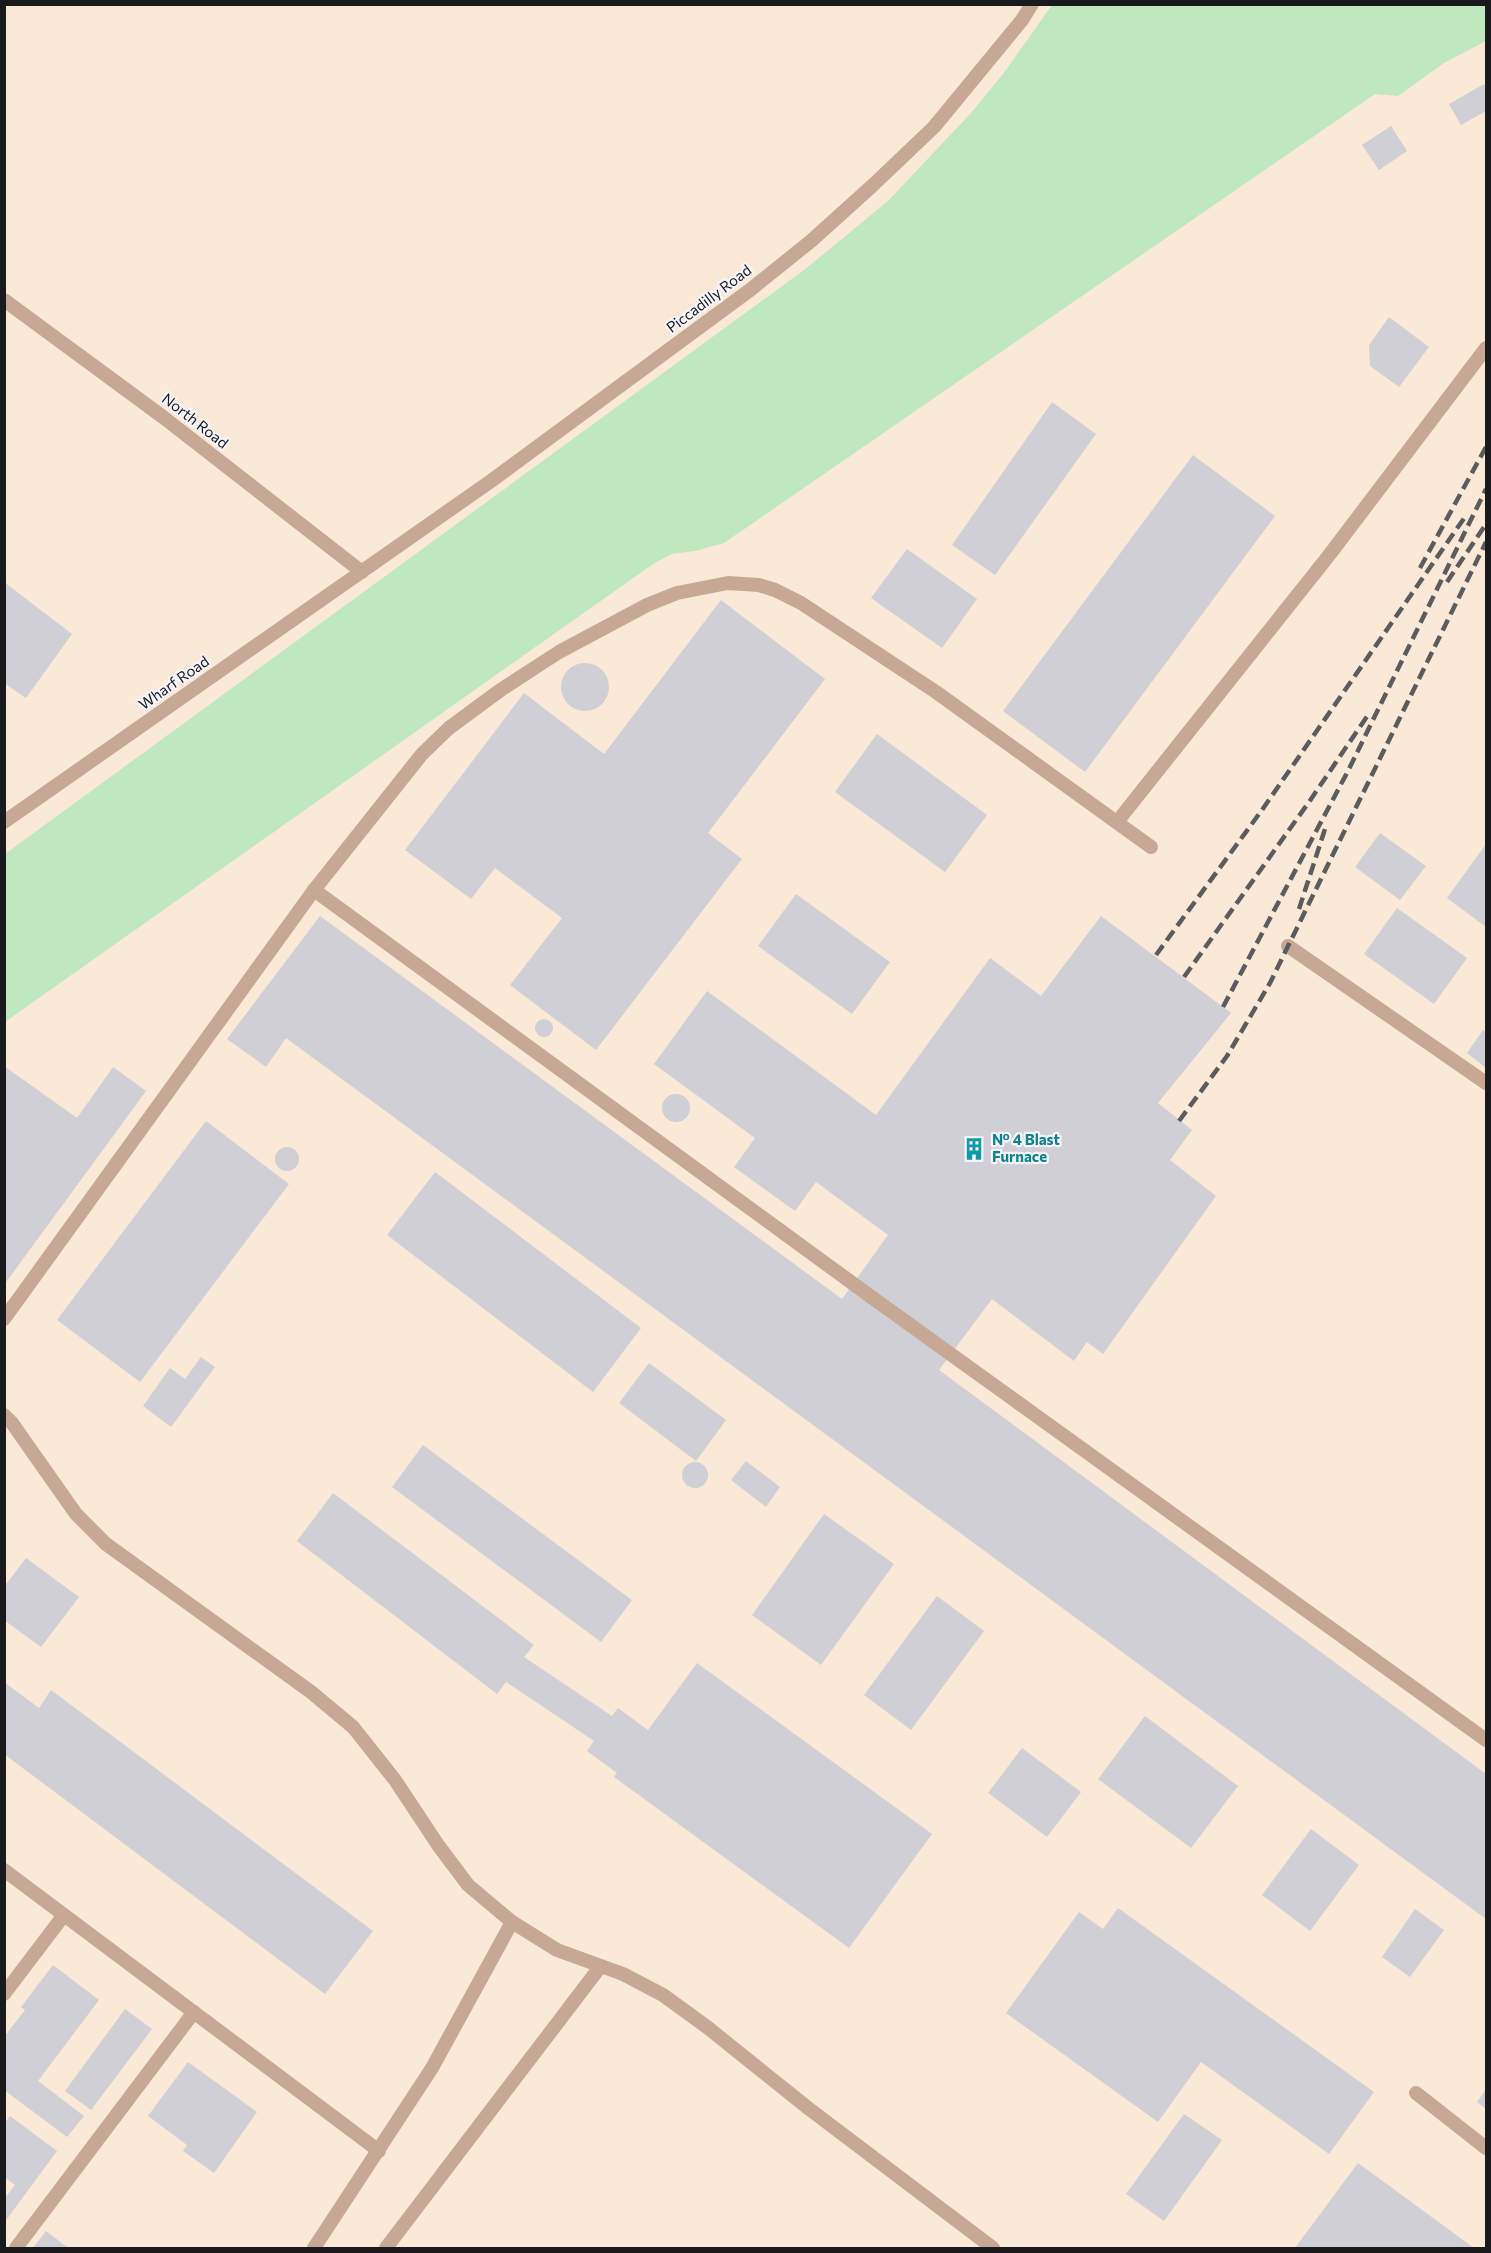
<svg xmlns="http://www.w3.org/2000/svg" width="1491" height="2253" font-family="Commissioner,sans-serif">
<style>
.industrial{fill:#fae9d7}
.green{fill:#c0e8bf}
.building{fill:#cfcfd5}
.lines{fill:none;stroke-linecap:round;stroke-linejoin:round}
.lane{stroke:#c7a895;stroke-width:14}
.rail{stroke:#5c5c5f;stroke-width:4.5;stroke-dasharray:12 6;stroke-linecap:butt}
.labels{text-anchor:middle;stroke-width:4.5;stroke-linejoin:round;paint-order:stroke}
.street-label{font-size:15px;fill:#1a1a1c;stroke:#f5f5fb}
.culture-label{font-size:15px;font-weight:bold;fill:#0d838f;stroke:#f5f5fb;text-anchor:start}
</style>
<rect width="100%" height="100%" fill="#f5f5fb"/>
<!-- industrial -->
<rect class="industrial" x="5" y="5" width="1481" height="2243"/>
<!-- green -->
<polygon class="green" points="1052,5 1486,5 1486,41 1444,63 1398,96 1375,94 724,543 695,551 672,554 653,564 5,1022 5,854 804,270 888,201 971,113 1003,74"/>
<!-- building -->
<g class="building">
<polygon points="1484,84 1486,88 1486,111 1461,125 1449,104"/>
<polygon points="1391,126 1407,151 1379,170 1362,145"/>
<polygon points="1389,317 1429,347 1399,387 1370,366 1369,345"/>
<polygon points="1052,402 1096,434 995,575 952,545"/>
<polygon points="1193,455 1275,516 1085,772 1003,711"/>
<polygon points="907,549 977,599 942,648 871,598"/>
<polygon points="4,582 72,634 26,698 4,683"/>
<polygon points="721,600 825,679 708,833 742,859 596,1050 510,985 562,918 495,868 471,899 405,850 524,693 604,754"/>
<circle cx="585" cy="687" r="24"/>
<polygon points="877,734 987,815 945,872 835,792"/>
<polygon points="1380,833 1426,866 1400,900 1355,867"/>
<polygon points="1486,844 1486,927 1447,898"/>
<polygon points="796,894 890,962 852,1014 758,946"/>
<polygon points="1397,908 1467,958 1434,1004 1364,954"/>
<polygon points="320,916 842,1299 888,1235 816,1182 795,1211 734,1167 755,1138 654,1064 707,991 876,1115 990,958 1041,996 1101,916 1231,1013 1158,1103 1192,1130 1170,1160 1216,1196 1103,1354 1087,1342 1074,1361 992,1299 939,1370 1486,1774 1486,1919 286,1038 266,1067 227,1039"/>
<circle cx="544" cy="1028" r="9"/>
<polygon points="1483,1030 1486,1033 1486,1068 1467,1053"/>
<polygon points="4,1066 77,1118 113,1067 146,1091 4,1285"/>
<circle cx="676" cy="1108" r="14"/>
<polygon points="206,1121 289,1184 140,1382 57,1320"/>
<circle cx="287" cy="1159" r="12"/>
<polygon points="435,1172 641,1328 593,1392 387,1235"/>
<polygon points="201,1357 215,1367 171,1427 143,1406 170,1368 185,1379"/>
<polygon points="649,1363 726,1420 696,1461 619,1403"/>
<polygon points="423,1445 632,1600 601,1642 392,1487"/>
<polygon points="746,1461 780,1487 766,1507 731,1480"/>
<circle cx="695" cy="1475" r="13"/>
<polygon points="333,1493 534,1645 524,1657 612,1716 618,1708 648,1730 697,1663 932,1834 849,1948 614,1777 617,1773 587,1751 594,1741 506,1682 497,1694 297,1541"/>
<polygon points="824,1514 894,1564 821,1665 752,1615"/>
<polygon points="26,1558 79,1597 41,1647 4,1620 4,1587"/>
<polygon points="937,1596 984,1631 911,1730 864,1695"/>
<polygon points="4,1682 39,1708 51,1690 373,1931 325,1994 4,1754"/>
<polygon points="1145,1716 1238,1786 1191,1848 1098,1779"/>
<polygon points="1022,1748 1081,1792 1047,1837 988,1793"/>
<polygon points="1311,1829 1359,1865 1310,1931 1262,1895"/>
<polygon points="1118,1908 1374,2092 1329,2154 1201,2062 1158,2122 1006,2013 1079,1912 1103,1929"/>
<polygon points="1415,1909 1444,1930 1410,1977 1382,1957"/>
<polygon points="53,1965 99,2000 38,2081 84,2116 67,2137 4,2090 4,2037 25,2010 21,2007"/>
<polygon points="125,2009 152,2029 91,2110 65,2091"/>
<polygon points="188,2062 257,2112 214,2173 183,2151 187,2145 148,2116"/>
<polygon points="1486,2089 1486,2109 1477,2102"/>
<polygon points="1184,2114 1222,2140 1164,2221 1126,2194"/>
<polygon points="10,2116 57,2151 4,2223 4,2199 15,2185 4,2177 4,2124"/>
<polygon points="1358,2163 1474,2248 1295,2248"/>
<polygon points="46,2231 68,2248 33,2248"/>
</g>
<g class="lines">
<!-- lane -->
<g class="lane">
<polyline points="4,300 163,417 362,572"/>
<polyline points="4,822 491,481 750,290 811,241 872,186 934,127 1022,20 1032,4"/>
<polyline points="1117,822 1330,554 1486,348"/>
<polyline points="314,890 870,1296 1486,1740"/>
<polyline points="1288,946 1486,1083"/>
<polyline points="4,1319 314,890 422,754 449,728 502,689 559,652 647,605 677,593 728,583 759,585 775,590 801,603 936,692 1151,847"/>
<polyline points="4,1415 12,1423 76,1514 106,1544 311,1692 353,1727 395,1780 438,1845 468,1885 512,1922 557,1950 623,1974 663,1995 707,2027 808,2108 993,2248"/>
<polyline points="4,1870 379,2151"/>
<polyline points="4,1994 64,1915"/>
<polyline points="1416,2093 1486,2148"/>
<polyline points="16,2248 194,2012"/>
<polyline points="314,2248 432,2068 512,1922"/>
<polyline points="386,2248 600,1967"/>
</g>
<!-- rail -->
<g class="rail">
<polyline points="1420,568 1486,447"/>
<polyline points="1447,582 1486,524"/>
<polyline points="1299,909 1325,829"/>
<polyline points="1156,955 1262,810 1467,514"/>
<polyline points="1184,977 1309,802 1368,715"/>
<polyline points="1223,1007 1348,771 1486,489"/>
<polyline points="1179,1121 1227,1056 1270,983 1486,542"/>
</g>
</g>
<!-- icons -->
<defs>
<g id="building-bare" transform="scale(1.8)"><path d="M-4-6H4V6H1V3H-1V6H-4ZM-2.5-4.3h1.7v1.8h-1.7ZM.8-4.3h1.7v1.8H.8ZM-2.5-1h1.7V.8h-1.7ZM.8-1h1.7V.8H.8Z" fill="#0f9aa8" stroke="#f5f5fb" stroke-width="2.5" paint-order="stroke"/></g>
</defs>
<g fill-rule="evenodd">
<use href="#building-bare" x="974" y="1149"/>
</g>
<g class="labels">
<!-- street labels -->
<g class="street-label">
<text transform="translate(709 299) rotate(-37)" y="5">Piccadilly Road</text>
<text transform="translate(195 421) rotate(38)" y="5">North Road</text>
<text transform="translate(174 683) rotate(-35)" y="5">Wharf Road</text>
</g>
<!-- culture labels -->
<g class="culture-label">
<text x="992" y="1145">Nº 4 Blast<tspan x="992" dy="17">Furnace</tspan></text>
</g>
</g>
<!-- border -->
<rect width="1491" height="2253" fill="none" stroke="#1a1a1c" stroke-width="12"/>
</svg>
